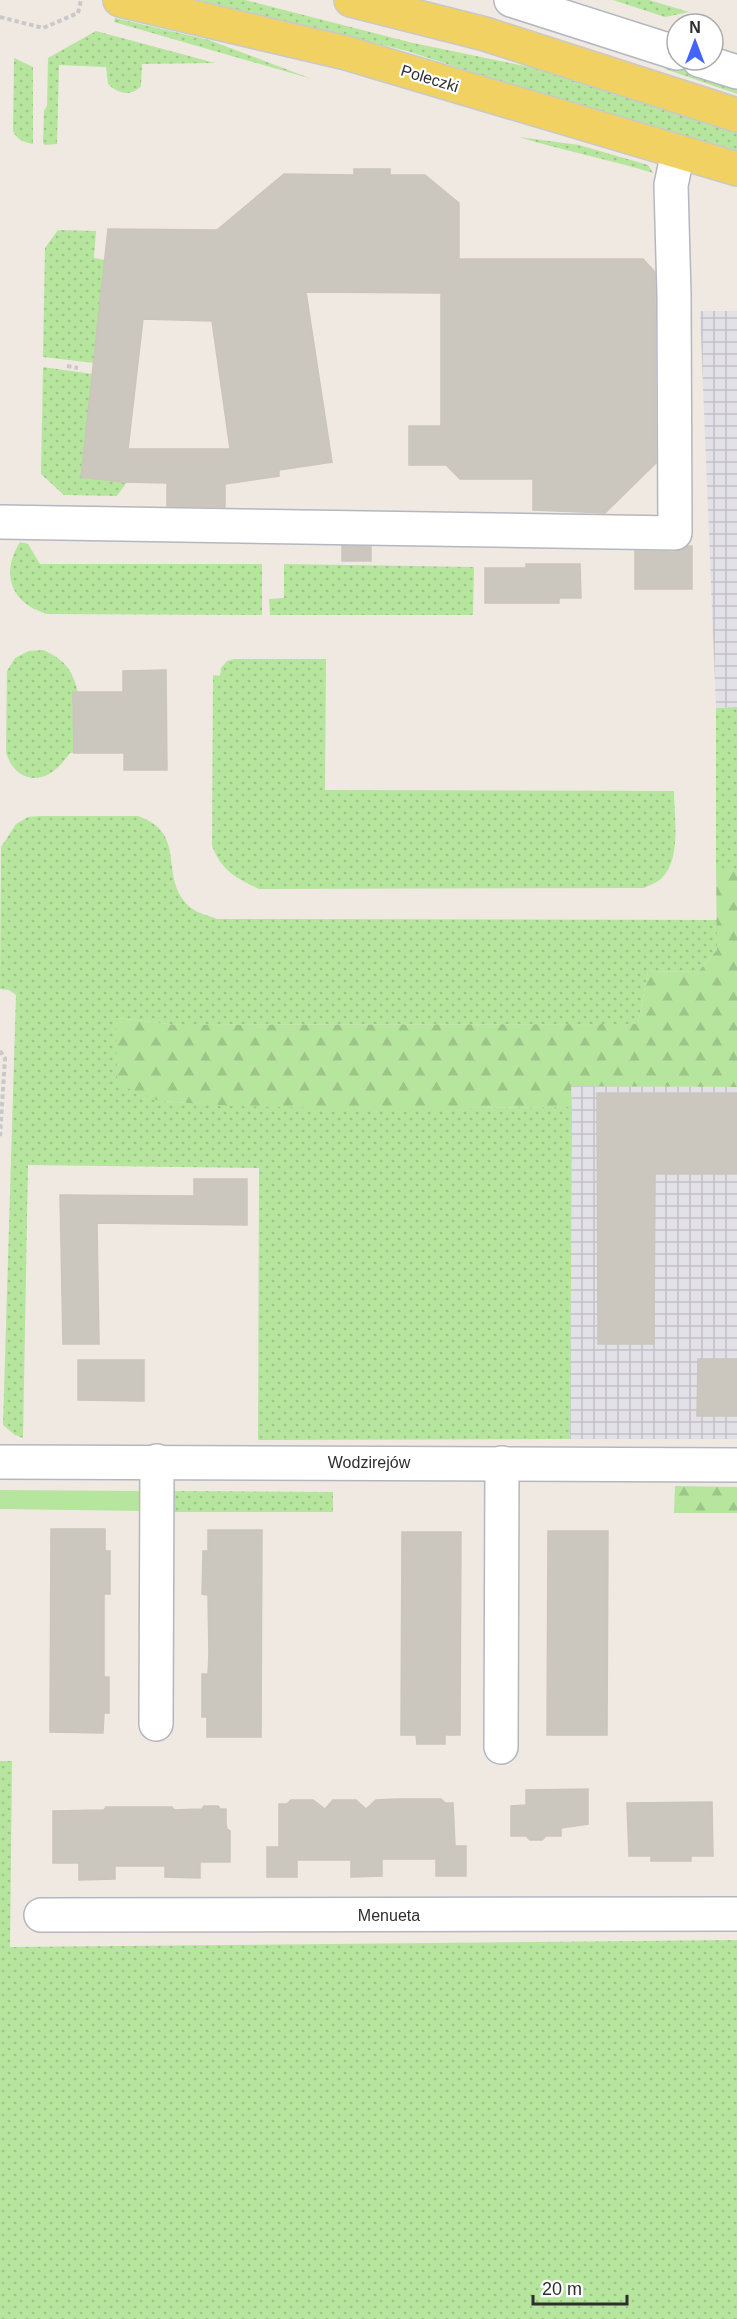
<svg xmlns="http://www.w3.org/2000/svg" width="737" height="2319" font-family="Arial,sans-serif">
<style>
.industrial{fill:url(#industrial-grid)}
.grass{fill:url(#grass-dots)}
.forest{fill:url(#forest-firs)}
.park{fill:#b6e59e}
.building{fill:#cbc7bf;stroke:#cbc5ba;stroke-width:1.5;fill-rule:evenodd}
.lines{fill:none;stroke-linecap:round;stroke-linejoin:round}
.minor-casing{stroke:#b4b7c1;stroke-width:36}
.major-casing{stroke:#c9c9c9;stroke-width:36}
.path{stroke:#c9c9c9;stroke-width:4;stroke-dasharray:4.5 3;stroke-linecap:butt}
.minor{stroke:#fff;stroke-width:33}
.major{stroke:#f2d163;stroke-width:33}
.labels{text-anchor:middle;stroke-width:4.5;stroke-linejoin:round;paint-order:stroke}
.street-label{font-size:16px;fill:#2e2e2e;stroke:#fff}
</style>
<defs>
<pattern id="industrial-grid" width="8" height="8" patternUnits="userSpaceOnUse" patternTransform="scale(1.5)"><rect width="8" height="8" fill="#e3e1e8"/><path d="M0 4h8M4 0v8" fill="none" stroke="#c3c1c7"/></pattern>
<pattern id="grass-dots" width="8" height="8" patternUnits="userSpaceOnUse" patternTransform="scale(1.5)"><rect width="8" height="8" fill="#b6e59e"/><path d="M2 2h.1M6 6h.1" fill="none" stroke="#9dc588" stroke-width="1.8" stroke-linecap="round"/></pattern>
<pattern id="forest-firs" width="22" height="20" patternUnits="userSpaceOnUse" patternTransform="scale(1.5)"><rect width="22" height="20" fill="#b6e59e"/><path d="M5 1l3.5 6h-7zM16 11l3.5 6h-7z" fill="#9dc588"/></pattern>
</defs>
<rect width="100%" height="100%" fill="#efe9e1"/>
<!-- industrial -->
<g class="industrial">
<polygon points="700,311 737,311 737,707 716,708"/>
<polygon points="571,1086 737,1087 737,1439 570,1439"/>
</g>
<!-- grass -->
<g class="grass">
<polygon points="198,0 245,0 413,43 549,71 737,130 737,151 545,96 407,51"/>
<polygon points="613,0 649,0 689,12 665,17"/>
<polygon points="115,18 209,40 312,79 114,22"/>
<path d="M96,31L215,63L142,64L141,86C131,97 118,94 108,84L106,67L59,65L57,144L45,145L43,143L44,111L47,106L48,58Z"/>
<path d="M14,58L33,67V144C24,142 17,140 13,131Z"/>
<polygon points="668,60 737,81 737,94 665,69"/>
<path d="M519,137L579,145L648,165L653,173C609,159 563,151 519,137Z"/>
<polygon points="58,230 96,231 94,258 105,260 94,363 43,357 45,248"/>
<polygon points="43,367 92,374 81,476 127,482 117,496 64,495 41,474"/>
<path d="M20,542L28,544L40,564H262V615L47,614C11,603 0,574 20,542Z"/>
<polygon points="284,564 474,567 473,615 270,615 269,599 284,598"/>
<path d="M43,650C65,660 72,669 78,692L73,693L74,753H70C64,761 58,769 49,774C29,785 11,772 6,752L7,671L15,658L29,651Z"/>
<path d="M235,659H326L325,790L674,791C674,817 682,859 661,879C656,883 649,885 644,888L259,889C236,878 222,871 212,846L213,675L220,676L221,668L227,661Z"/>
<polygon points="737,707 737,870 716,870 716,708"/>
<path d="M40,816H138C190,834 156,878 191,908C198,913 209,916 217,919L717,920V950L698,972L648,971L638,1024L178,1025L117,1018L159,1101C297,1110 434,1108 572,1107L570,1439L258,1440L259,1168L28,1165L23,1438L15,1435L3,1425L16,995L9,990L0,989L1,847L16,824L28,817Z"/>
<polygon points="170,1491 333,1492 333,1512 169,1512"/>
<polygon points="0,1761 12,1761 10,1947 737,1940 737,2319 0,2319"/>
</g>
<!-- forest -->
<g class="forest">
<polygon points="716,870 737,870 737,1087 571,1086 572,1107 353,1109 234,1106 159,1101 117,1084 116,1018 178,1025 638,1024 648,971 698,972 717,950"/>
<polygon points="675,1486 737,1487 737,1513 674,1513"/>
</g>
<!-- park -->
<polygon class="park" points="0,1490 142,1491 144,1511 0,1509"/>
<!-- building -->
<g class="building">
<path d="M354,169H390V175H425L459,203V259H643L655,272L656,463L605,513L533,510V479H460L446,465H409V426H441V293L306,292L332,462L279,470V476L225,484V507L167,506V483L123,482L81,477L108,229L217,230L284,174L354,175ZM143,319L212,321L230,449H128Z"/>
<polygon points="342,546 371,547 371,561 342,561"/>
<polygon points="688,546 692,546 692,589 635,589 635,551 675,552"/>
<polygon points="526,564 580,564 581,598 559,598 559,603 485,603 485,568 526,568"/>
<polygon points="166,670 167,770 124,770 124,753 74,753 73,692 123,692 123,671"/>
<polygon points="597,1093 737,1093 737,1174 655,1174 654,1344 598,1344"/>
<polygon points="194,1179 247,1179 247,1225 97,1223 99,1344 63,1344 60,1195 194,1196"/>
<polygon points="698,1359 737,1359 737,1416 697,1416"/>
<polygon points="78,1360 144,1360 144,1401 78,1400"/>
<polygon points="51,1529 105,1529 105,1551 110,1551 110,1594 104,1594 104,1677 109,1677 109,1713 104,1713 103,1733 50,1732"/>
<polygon points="208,1530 262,1530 261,1737 207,1737 207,1717 202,1717 202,1674 208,1674 209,1655 208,1595 202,1594 203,1551 208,1551"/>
<polygon points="548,1531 608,1531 607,1735 547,1735"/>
<polygon points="402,1532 461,1532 460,1735 445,1735 445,1744 417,1744 416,1735 401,1735"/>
<polygon points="588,1789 588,1824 561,1828 561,1836 546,1836 542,1840 530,1840 526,1836 511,1836 511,1806 526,1805 526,1790"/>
<polygon points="399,1799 441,1799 445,1803 453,1803 455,1846 466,1846 466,1876 436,1876 436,1859 382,1859 382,1876 351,1877 351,1860 297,1860 297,1877 267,1877 267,1847 279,1847 279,1804 287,1804 291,1800 313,1800 325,1809 333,1800 356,1800 366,1809 376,1800"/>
<polygon points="712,1802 713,1856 691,1856 691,1861 651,1861 651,1856 629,1856 627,1803"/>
<polygon points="204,1806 218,1806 220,1809 226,1809 226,1823 227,1829 230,1831 230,1862 200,1862 200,1878 165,1877 165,1866 115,1866 115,1879 79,1880 79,1863 53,1863 53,1811 104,1810 106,1807 172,1807 174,1810 202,1809"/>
</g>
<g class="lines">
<!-- minor casing -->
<g class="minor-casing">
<g id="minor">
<polyline points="511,0 677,53"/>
<polyline points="699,60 737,72"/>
<polyline points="0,522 675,533 674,295 671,185 678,152"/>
<polyline points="0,1462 737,1465"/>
<polyline points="156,1724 157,1461"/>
<polyline points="501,1747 502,1463"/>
<polyline points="41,1915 737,1914"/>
</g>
</g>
<!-- major casing -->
<g class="major-casing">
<g id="major">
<polyline points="120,0 346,53 737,169"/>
<polyline points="351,0 485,34 737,115"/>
</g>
</g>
<!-- path -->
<g class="path">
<polyline points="0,17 43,28 78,13 81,0"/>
<polyline points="67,366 78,368"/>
<polyline points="0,1051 5,1058 0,1137"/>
</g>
<!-- minor -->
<use href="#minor" class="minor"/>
<!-- major -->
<use href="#major" class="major"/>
</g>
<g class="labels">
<!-- street labels -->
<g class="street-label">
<text transform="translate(430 78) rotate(17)" y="6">Poleczki</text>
<text x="369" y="1468">Wodzirejów</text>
<text x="389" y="1921">Menueta</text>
</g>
</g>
<!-- north arrow -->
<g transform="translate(695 42)"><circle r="28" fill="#ffffff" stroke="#ababab" stroke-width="1.5"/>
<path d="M0-4.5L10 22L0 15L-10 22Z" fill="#4264fb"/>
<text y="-9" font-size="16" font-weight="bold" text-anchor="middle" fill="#2e2e2e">N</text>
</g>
<!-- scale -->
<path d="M533 2295v9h94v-9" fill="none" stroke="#2e2e2e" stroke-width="3"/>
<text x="542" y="2295" font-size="18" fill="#2e2e2e" stroke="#ffffff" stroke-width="4.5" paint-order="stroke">20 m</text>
</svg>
